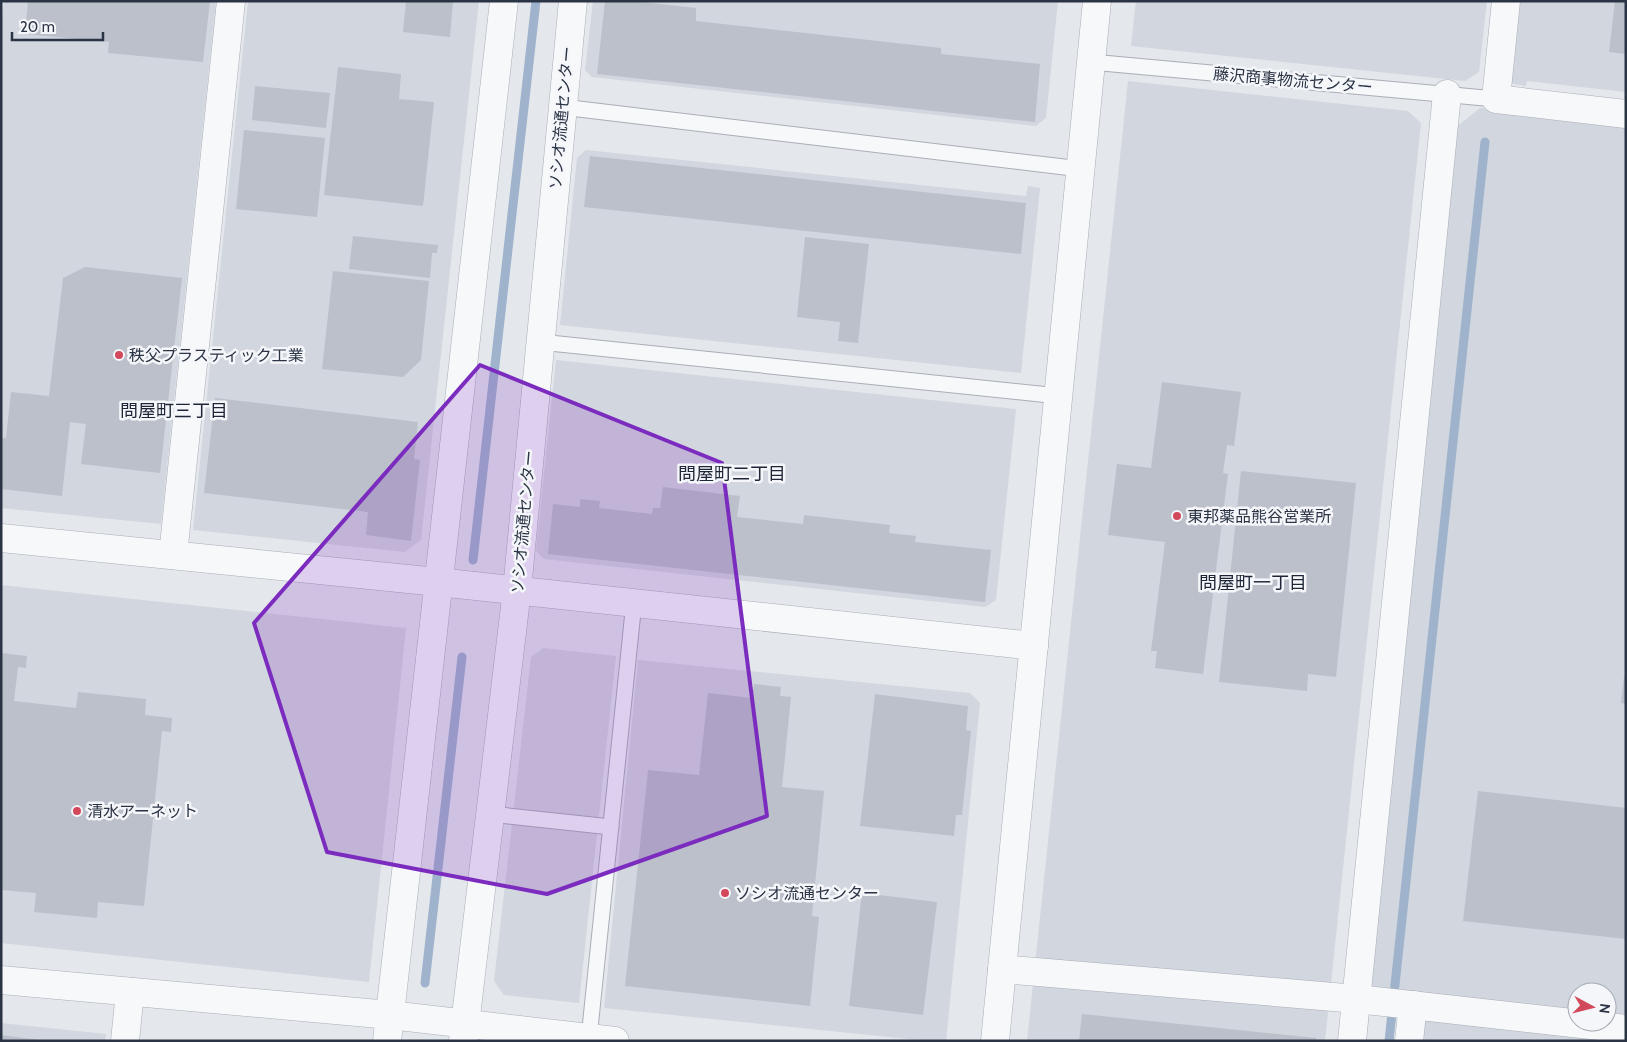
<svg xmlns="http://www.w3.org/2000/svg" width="1627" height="1042" font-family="Cabin,'Noto Sans JP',sans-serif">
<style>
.built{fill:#d2d6de;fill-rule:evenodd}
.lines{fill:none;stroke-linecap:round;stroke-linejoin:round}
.stream{stroke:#9fb4cc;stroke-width:9}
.building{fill:#bbc0ca}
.service-casing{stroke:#a9aeb7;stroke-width:17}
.minor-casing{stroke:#a9aeb7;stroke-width:29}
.tertiary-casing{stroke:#a9aeb7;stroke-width:29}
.service{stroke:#f7f8fa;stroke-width:15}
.minor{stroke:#f7f8fa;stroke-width:28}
.tertiary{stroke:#f7f8fa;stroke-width:28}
.marked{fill:#7b2cbf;fill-opacity:0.2;stroke:#7b2cbf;stroke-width:4;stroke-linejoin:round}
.poi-dot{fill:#d1495b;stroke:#f4f6f9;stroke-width:2}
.labels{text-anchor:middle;stroke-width:5;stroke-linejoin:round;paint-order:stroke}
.street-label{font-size:16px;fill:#2b3445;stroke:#f4f6f9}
.poi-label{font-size:16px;fill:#2b3445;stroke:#f4f6f9;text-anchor:start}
.neighbourhood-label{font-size:18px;fill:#1d2536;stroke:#f4f6f9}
</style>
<rect width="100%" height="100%" fill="#e4e7ec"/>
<!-- built -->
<g class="built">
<polygon points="4,1 216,1 161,524 1,508 1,30"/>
<polygon points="248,1 479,1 421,540 405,552 193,530"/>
<polygon points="593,1 1058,1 1046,118 1036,126 592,77 585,70"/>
<polygon points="1136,1 1487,1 1479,72 1465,81 1131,46"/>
<polygon points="1518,1 1626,1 1626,92 1527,81 1526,86 1509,83"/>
<polygon points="1128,81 1408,111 1421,123 1325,1041 1027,1041"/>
<path d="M1480,108L1626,125V1041H1416L1420,1002L1364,995L1454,129ZM1577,992H1607V1022H1577Z"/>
<polygon points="586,150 1026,196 1028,186 1040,188 1021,373 560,325 577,158"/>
<polygon points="556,360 1016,409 996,600 985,607 544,559 536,551"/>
<polygon points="1,585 406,628 369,982 1,943"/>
<polygon points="543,648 616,656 579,1003 504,995 494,981 531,657"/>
<polygon points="638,660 970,693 980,703 946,1041 928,1041 604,1008"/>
<polygon points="1,1023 106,1034 105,1041 1,1041"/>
</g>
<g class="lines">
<!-- stream -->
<g class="stream">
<polyline points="473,560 536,1"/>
<polyline points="425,983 462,657"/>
<polyline points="1389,1041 1485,142"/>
</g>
</g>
<!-- building -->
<g class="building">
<polygon points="28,1 210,1 203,62 108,53 109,42 25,34"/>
<polygon points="406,1 453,1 450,37 403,32"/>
<polygon points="605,1 632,1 696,8 696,21 941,48 941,54 1040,64 1035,122 597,74"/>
<polygon points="1615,1 1626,1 1626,54 1609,52"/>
<polygon points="338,67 401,74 399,99 434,102 423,206 324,195"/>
<polygon points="255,86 330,93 326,128 252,120"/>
<polygon points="244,130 325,138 317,217 236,209"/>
<polygon points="590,156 1026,203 1021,254 584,207"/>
<polygon points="353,236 438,245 437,253 432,253 430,278 349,269"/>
<polygon points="805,237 869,244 858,343 838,341 840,322 797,317"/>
<polygon points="85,267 182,278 160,473 81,464 86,424 70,422 62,496 1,489 1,438 6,438 11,392 49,396 63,278"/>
<polygon points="333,271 429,281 421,360 403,377 322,369"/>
<polygon points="1162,382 1241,392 1234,446 1227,445 1223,473 1228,474 1203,674 1155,668 1157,651 1151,651 1165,542 1108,535 1117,464 1151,468"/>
<polygon points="215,398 418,422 414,459 420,460 411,541 366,535 368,512 204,493"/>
<polygon points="1241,471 1356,483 1336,677 1308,674 1307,691 1219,682"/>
<polygon points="663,487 740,496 737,517 803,524 804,515 890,525 889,533 916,536 915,542 991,550 985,602 548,554 553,504 580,507 580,499 600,501 599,508 652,514 653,508 660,508"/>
<polygon points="1,653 27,656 26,668 18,667 14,701 76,708 78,692 146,699 145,715 172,718 171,732 162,731 144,906 98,902 97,918 34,912 36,893 1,890"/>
<polygon points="1624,677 1626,677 1626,704 1621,703"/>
<polygon points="754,684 781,687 780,696 791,697 782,787 824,791 812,916 819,917 810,1006 625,986 648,770 699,775 708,693 752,698"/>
<polygon points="875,694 968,706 966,730 971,731 962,815 956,815 954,836 860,826"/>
<polygon points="1478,791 1626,808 1626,939 1463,921"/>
<polygon points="862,893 937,902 923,1015 849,1006"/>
<polygon points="1082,1014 1316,1038 1316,1041 1079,1041"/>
<polygon points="1,1035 39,1040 39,1041 1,1041"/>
</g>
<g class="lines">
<!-- service casing -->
<g class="service-casing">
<g id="service">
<polyline points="1091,62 1496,99"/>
<polyline points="562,107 1081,169"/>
<polyline points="540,342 1059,396"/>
<polyline points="490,814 611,827"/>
<polyline points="589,1038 634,602"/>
</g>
</g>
<!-- minor casing -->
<g class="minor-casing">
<g id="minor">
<polyline points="1506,1 1496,99 1626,114"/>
<polyline points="1,538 438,582 1034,646"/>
<polyline points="173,555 231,1"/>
<polyline points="1002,969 1357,999 1626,1029"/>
<polyline points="1,980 390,1015 615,1041"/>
<polyline points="125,1041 130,992"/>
<polyline points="1352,1041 1447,94"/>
<polyline points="1409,1041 1413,1005"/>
</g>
</g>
<!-- tertiary casing -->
<g class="tertiary-casing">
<g id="tertiary">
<polyline points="387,1041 504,1"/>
<polyline points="463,1041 517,590 573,1"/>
<polyline points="995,1041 1097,1"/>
</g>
</g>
<!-- service -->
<use href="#service" class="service"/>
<!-- minor -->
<use href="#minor" class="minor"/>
<!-- tertiary -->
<use href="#tertiary" class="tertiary"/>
</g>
<!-- marked area -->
<path class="marked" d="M480,365L722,463L767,816L547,894L327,852L254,623Z"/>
<!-- markers -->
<g class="poi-dot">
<circle cx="119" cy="355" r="5"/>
<circle cx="1177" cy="516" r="5"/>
<circle cx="77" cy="811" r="5"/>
<circle cx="725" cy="893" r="5"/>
</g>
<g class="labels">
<!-- street labels -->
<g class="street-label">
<text transform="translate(1293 80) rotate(5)" y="6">藤沢商事物流センター</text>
<text transform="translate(561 118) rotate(-85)" y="6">ソシオ流通センター</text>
<text transform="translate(523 522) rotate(-85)" y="6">ソシオ流通センター</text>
</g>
<!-- poi labels -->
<g class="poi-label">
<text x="129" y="361">秩父プラスティック工業</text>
<text x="1187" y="522">東邦薬品熊谷営業所</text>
<text x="87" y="817">清水アーネット</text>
<text x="735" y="899">ソシオ流通センター</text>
</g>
<!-- neighbourhood labels -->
<g class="neighbourhood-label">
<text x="174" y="417">問屋町三丁目</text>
<text x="732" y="480">問屋町二丁目</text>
<text x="1253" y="589">問屋町一丁目</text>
</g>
</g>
<!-- border -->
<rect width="1627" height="1042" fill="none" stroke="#2b3445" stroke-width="5"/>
<!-- north arrow -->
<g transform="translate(1592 1007) rotate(97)"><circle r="24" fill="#f4f6f9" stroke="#a4a8b1"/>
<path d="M0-4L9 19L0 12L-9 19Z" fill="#d1495b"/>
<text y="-8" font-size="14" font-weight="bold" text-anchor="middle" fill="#2b3445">N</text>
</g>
<!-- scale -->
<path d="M12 32v8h91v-8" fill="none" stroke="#2b3445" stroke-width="2.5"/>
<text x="20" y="32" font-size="15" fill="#2b3445" stroke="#f4f6f9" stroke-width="4" paint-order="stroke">20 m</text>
</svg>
